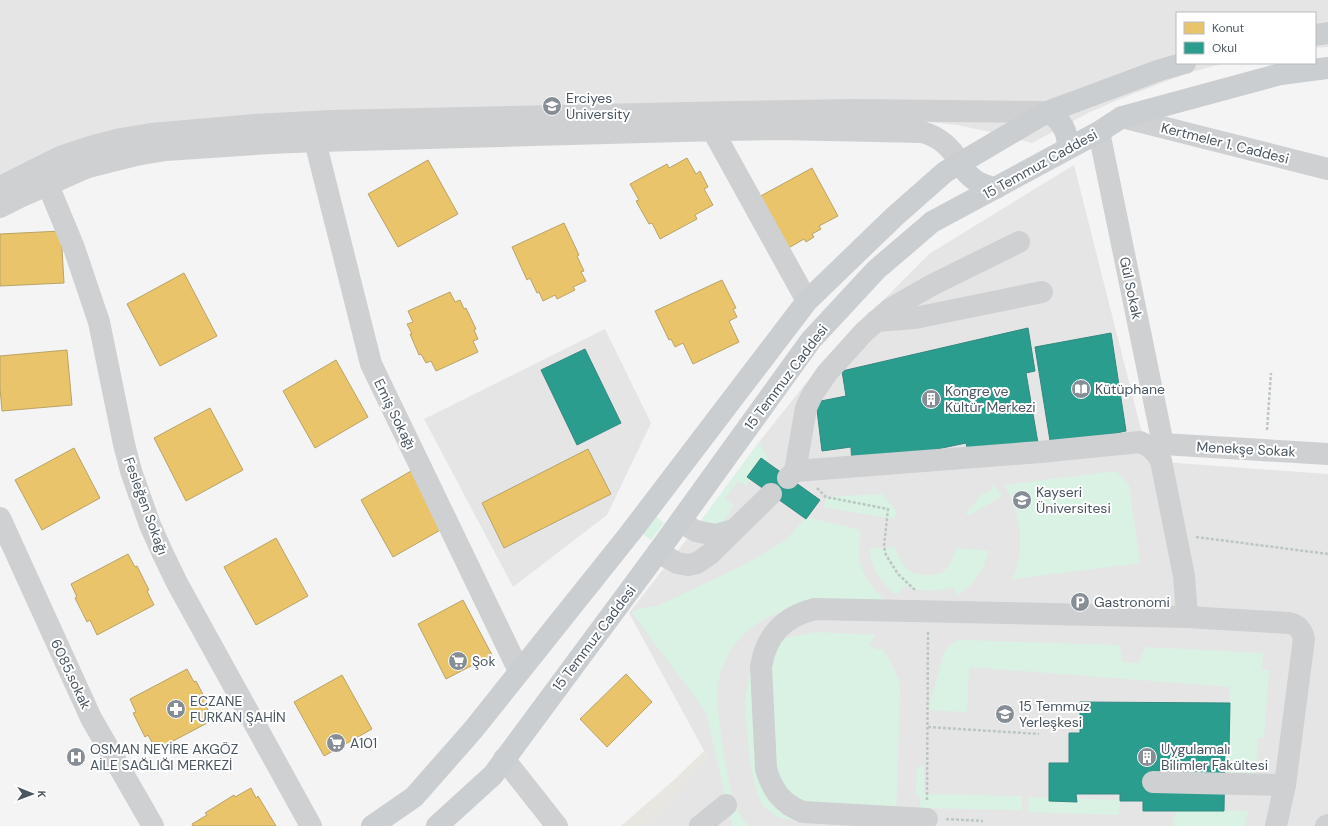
<svg xmlns="http://www.w3.org/2000/svg" width="1328" height="826" font-family="'DM Sans',sans-serif">
<style>
.education{fill:#e6e5e6}
.green{fill:#d9f2e3}
.sand{fill:#e7e6e1}
.homes{fill:#e9c46a;stroke:#b9a367}
.schools{fill:#2a9d8f;stroke:#348881}
.lines{fill:none;stroke-linecap:round;stroke-linejoin:round}
.path{stroke:#bcc7c4;stroke-width:2.5;stroke-dasharray:3 2;stroke-linecap:butt}
.minor{stroke:#ced0d2;stroke-width:22}
.major{stroke:#caced1;stroke-width:22}
.labels{text-anchor:middle;stroke-width:4;stroke-linejoin:round;paint-order:stroke}
.poi-label{font-size:14px;fill:#4a5661;stroke:#fff;text-anchor:start}
.street-label{font-size:14px;fill:#4a5661;stroke:#fff}
</style>
<rect width="100%" height="100%" fill="#f4f4f4"/>
<!-- education -->
<g class="education">
<polygon points="0,0 1328,0 1328,47 1315,48 1315,13 1177,13 1177,63 1224,63 1185,74 1120,99 1090,112 1032,143 995,133 957,125 919,121 194,140 0,198"/>
<polygon points="1074,165 1149,461 1328,474 1328,826 648,826 708,758 629,613 697,526 759,442 826,358 929,254"/>
<polygon points="605,329 651,423 607,515 513,587 424,419"/>
</g>
<!-- green -->
<g class="green">
<polygon points="759,442 768,458 746,486 738,481 725,499 733,505 724,522 718,524 697,526"/>
<path d="M1116,471L1129,485L1140,563L1012,579C1027,553 1020,508 1004,485Z"/>
<polygon points="993,484 1002,496 968,516 966,513 983,493 988,493 992,489"/>
<polygon points="882,494 897,512 894,519 824,507 826,497"/>
<polygon points="651,513 664,523 651,540 638,531"/>
<path d="M806,517L860,530C860,538 859,547 859,555C860,574 874,591 888,603L794,609C786,611 778,612 771,616C740,629 718,661 717,695C717,706 719,717 720,728C722,740 723,753 726,765C730,788 732,808 749,826H732L706,712L632,613L638,609L657,606L744,565L786,540Z"/>
<path d="M895,547C898,555 901,563 907,569C915,576 937,578 945,570C951,564 953,556 956,548L989,551L983,568L973,583L957,595L953,587C937,592 922,592 905,586L896,595C882,582 870,569 870,549Z"/>
<path d="M817,632L876,635L869,644L876,649L883,650C890,661 897,673 900,686L896,820L784,819L776,816L764,807L758,796L755,786L750,762L746,721L745,702L749,675L751,667L782,639L794,636Z"/>
<polygon points="958,640 1119,645 1123,662 1139,663 1145,647 1263,653 1262,669 1269,670 1264,738 1258,738 1255,781 1222,793 1223,741 1228,740 1230,687 969,667 967,712 928,710 944,652 949,646"/>
<polygon points="924,766 924,794 1022,796 1022,810 920,808 920,795 916,795 917,767"/>
<polygon points="1029,797 1120,800 1119,815 1028,812"/>
<polygon points="1176,810 1248,811 1245,826 1173,826"/>
</g>
<!-- sand -->
<polygon class="sand" points="704,751 708,758 648,826 621,826 674,780"/>
<!-- homes -->
<g class="homes">
<polygon points="687,158 696,174 700,171 708,187 704,189 713,205 695,215 697,219 660,239 652,223 649,224 636,201 639,200 630,184 667,164 669,168"/>
<polygon points="428,160 458,214 398,247 368,194"/>
<polygon points="812,168 838,216 819,226 821,229 812,234 814,237 806,242 804,239 785,250 757,198"/>
<polygon points="564,223 579,255 577,256 584,271 581,272 586,281 573,287 575,290 557,299 555,295 543,301 539,292 537,293 530,278 527,280 512,247"/>
<polygon points="61,231 64,283 0,286 0,234"/>
<polygon points="184,273 217,336 160,366 127,304"/>
<polygon points="722,280 736,308 733,309 737,317 729,321 739,342 693,364 683,343 675,347 671,339 669,340 655,311"/>
<polygon points="450,292 455,302 460,300 464,309 466,308 476,329 474,330 478,339 473,341 478,352 436,371 431,361 426,363 421,354 419,355 410,334 412,334 407,324 413,322 408,311"/>
<polygon points="67,350 72,405 2,411 0,388 0,356"/>
<polygon points="336,360 368,417 315,448 283,391"/>
<polygon points="210,408 243,470 186,501 154,438"/>
<polygon points="74,448 100,498 42,530 15,480"/>
<polygon points="588,449 611,494 504,548 482,503"/>
<polygon points="411,471 444,528 393,557 361,500"/>
<polygon points="276,538 308,596 256,625 224,567"/>
<polygon points="128,554 135,567 137,566 149,590 147,591 154,605 97,635 90,620 87,622 75,598 77,597 71,584"/>
<polygon points="463,600 492,655 446,679 418,624"/>
<polygon points="187,669 194,682 196,681 208,704 206,706 213,720 156,750 148,735 145,737 133,713 136,712 130,699"/>
<polygon points="626,674 652,702 607,747 580,719"/>
<polygon points="342,675 372,729 324,756 294,702"/>
<polygon points="251,788 256,798 258,796 276,826 193,826 192,824 207,815 205,813 234,795 235,797"/>
</g>
<!-- schools -->
<g class="schools">
<polygon points="1028,328 1035,371 1026,373 1038,443 968,452 966,443 852,467 851,447 822,451 816,402 846,396 842,371"/>
<polygon points="1111,333 1126,431 1051,447 1035,347"/>
<polygon points="585,349 621,423 577,445 541,370"/>
<polygon points="761,458 820,500 806,519 747,477"/>
<polygon points="1080,702 1230,703 1229,750 1225,750 1224,811 1143,811 1143,801 1120,801 1120,794 1076,794 1077,802 1049,801 1049,763 1069,763 1069,733 1080,733"/>
</g>
<g class="lines">
<!-- path -->
<g class="path">
<polyline points="1267,430 1271,373"/>
<polyline points="817,488 826,497 888,509 884,546 886,555 898,574 916,591"/>
<polyline points="1196,537 1328,554"/>
<polyline points="928,727 1039,734"/>
<polyline points="927,800 928,631"/>
<polyline points="946,819 983,821"/>
</g>
<!-- minor -->
<g class="minor">
<polyline points="1122,117 1328,169"/>
<polyline points="713,131 807,301"/>
<polyline points="1099,132 1163,444 1328,454"/>
<polyline points="315,141 371,364 519,671"/>
<polyline points="48,185 74,248 99,322 124,444 131,471 150,525 163,554 177,583 311,826"/>
<polyline points="0,187 60,157 90,147 121,139 151,134 255,125 330,121 734,112 853,110 1047,112"/>
<path d="M0,207L20,197L88,167L136,155L166,150L270,143L319,141L680,131L780,129L922,132C940,137 951,147 960,163"/>
<polyline points="876,321 915,318 1042,292"/>
<polyline points="795,471 806,408 812,395 827,373 864,332 890,309 932,285 1019,242"/>
<path d="M788,478L795,471L1040,452L1140,442C1150,446 1156,451 1161,461L1184,576L1187,617L815,609C783,617 766,635 761,667L766,769C772,790 782,804 803,812L927,819"/>
<polyline points="0,518 91,718 153,826"/>
<polyline points="680,522 696,531 715,535 733,530"/>
<polyline points="658,552 677,563 688,565 697,563 710,554 771,494"/>
<path d="M1187,617L1289,623C1298,625 1302,630 1304,639L1285,785L1276,826"/>
<polyline points="504,759 557,826"/>
<polyline points="1153,782 1285,785"/>
<polyline points="700,826 726,805"/>
<polyline points="1326,826 1328,825"/>
</g>
<!-- major -->
<g class="major">
<polyline points="1315,35 1328,33"/>
<path d="M1047,112C1062,120 1068,132 1068,148"/>
<path d="M960,163C968,178 979,185 996,188"/>
<polyline points="372,826 414,797 473,730 631,532 807,301 894,217 945,172 1047,112 1160,70 1185,63"/>
<polyline points="437,826 493,775 658,552 811,340 876,270 932,222 1099,132 1122,117 1281,74 1328,68"/>
</g>
</g>
<!-- icons -->
<defs>
<g id="university-disc" transform="scale(1)"><circle r="9.5" fill="#868d94" stroke="#fff"/><path d="M0-5L7-2L0 1L-7-2ZM-4 1L0 2.5L4 1V4Q0 6-4 4Z" fill="#fff"/></g>
<g id="library-disc" transform="scale(1)"><circle r="9.5" fill="#868d94" stroke="#fff"/><path d="M-6-4Q-3-5.5-.7-3.5V5Q-3 3-6 4ZM6-4Q3-5.5 .7-3.5V5Q3 3 6 4Z" fill="#fff"/></g>
<g id="building-disc" transform="scale(1)"><circle r="9.5" fill="#868d94" stroke="#fff"/><path d="M-4-6H4V6H1V3H-1V6H-4ZM-2.5-4.3h1.7v1.8h-1.7ZM.8-4.3h1.7v1.8H.8ZM-2.5-1h1.7V.8h-1.7ZM.8-1h1.7V.8H.8Z" fill="#fff"/></g>
<g id="parking-disc" transform="scale(1)"><circle r="9.5" fill="#868d94" stroke="#fff"/><path d="M-3.5-5.5H1a3.5 3.5 0 0 1 0 7H-1V5.5H-3.5ZM-1-3.4V-.6H.8a1.4 1.4 0 0 0 0-2.8Z" fill="#fff"/></g>
<g id="supermarket-disc" transform="scale(1)"><circle r="9.5" fill="#868d94" stroke="#fff"/><path d="M-6-5.5h2.5l.6 2H6L4.5 2H-2.5L-4.4-4H-6ZM-1.5 3.2a1.3 1.3 0 1 0 .1 0ZM3 3.2a1.3 1.3 0 1 0 .1 0Z" fill="#fff"/></g>
<g id="pharmacy-disc" transform="scale(1)"><circle r="9.5" fill="#868d94" stroke="#fff"/><path d="M-2-6h4v4h4v4h-4v4h-4v-4h-4v-4h4Z" fill="#fff"/></g>
<g id="hospital-disc" transform="scale(1)"><circle r="9.5" fill="#868d94" stroke="#fff"/><path d="M-5-5h3v3.5h4V-5h3V5h-3V1.5h-4V5h-3Z" fill="#fff"/></g>
</defs>
<g fill-rule="evenodd">
<use href="#university-disc" x="552" y="106"/>
<use href="#library-disc" x="1081" y="389"/>
<use href="#building-disc" x="931" y="399"/>
<use href="#university-disc" x="1022" y="500"/>
<use href="#parking-disc" x="1080" y="602"/>
<use href="#supermarket-disc" x="458" y="661"/>
<use href="#pharmacy-disc" x="176" y="709"/>
<use href="#university-disc" x="1005" y="714"/>
<use href="#supermarket-disc" x="336" y="743"/>
<use href="#hospital-disc" x="76" y="757"/>
<use href="#building-disc" x="1147" y="757"/>
</g>
<g class="labels">
<!-- poi labels -->
<g class="poi-label">
<text x="566" y="103">Erciyes<tspan x="566" dy="16">University</tspan></text>
<text x="1095" y="394">Kütüphane</text>
<text x="945" y="396">Kongre ve<tspan x="945" dy="16">Kültür Merkezi</tspan></text>
<text x="1036" y="497">Kayseri<tspan x="1036" dy="16">Üniversitesi</tspan></text>
<text x="1094" y="607">Gastronomi</text>
<text x="472" y="666">Şok</text>
<text x="190" y="706">ECZANE<tspan x="190" dy="16">FURKAN ŞAHİN</tspan></text>
<text x="1019" y="711">15 Temmuz<tspan x="1019" dy="16">Yerleşkesi</tspan></text>
<text x="350" y="748">A101</text>
<text x="90" y="754">OSMAN NEYİRE AKGÖZ<tspan x="90" dy="16">AİLE SAĞLIĞI MERKEZİ</tspan></text>
<text x="1161" y="754">Uygulamalı<tspan x="1161" dy="16">Bilimler Fakültesi</tspan></text>
</g>
<!-- street labels -->
<g class="street-label">
<text transform="translate(1225 143) rotate(14)" y="5">Kertmeler 1. Caddesi</text>
<text transform="translate(1040 164) rotate(-29)" y="5">15 Temmuz Caddesi</text>
<text transform="translate(1131 288) rotate(78)" y="5">Gül Sokak</text>
<text transform="translate(786 377) rotate(-53)" y="5">15 Temmuz Caddesi</text>
<text transform="translate(395 414) rotate(64)" y="5">Emiş Sokağı</text>
<text transform="translate(1246 449) rotate(3)" y="5">Menekşe Sokak</text>
<text transform="translate(146 506) rotate(70)" y="5">Fesleğen Sokağı</text>
<text transform="translate(594 638) rotate(-53)" y="5">15 Temmuz Caddesi</text>
<text transform="translate(71 674) rotate(65)" y="5">6085.sokak</text>
</g>
</g>
<!-- legend -->
<rect x="1176" y="12" width="140" height="52" fill="#ffffff" stroke="#b7bbc0"/>
<rect x="1184" y="22" width="20" height="12" fill="#e9c46a" stroke="#b7bbc0"/>
<text x="1212" y="32" font-size="12" fill="#4a5661">Konut</text>
<rect x="1184" y="42" width="20" height="12" fill="#2a9d8f" stroke="#b7bbc0"/>
<text x="1212" y="52" font-size="12" fill="#4a5661">Okul</text>
<!-- north arrow -->
<g transform="translate(32 794) rotate(91)" stroke="#ffffff" stroke-width="3" paint-order="stroke">
<path d="M0-3L7 15L0 10L-7 15Z" fill="#4a5661"/>
<text y="-6" font-size="11" font-weight="bold" text-anchor="middle" fill="#4a5661">K</text>
</g>
</svg>
